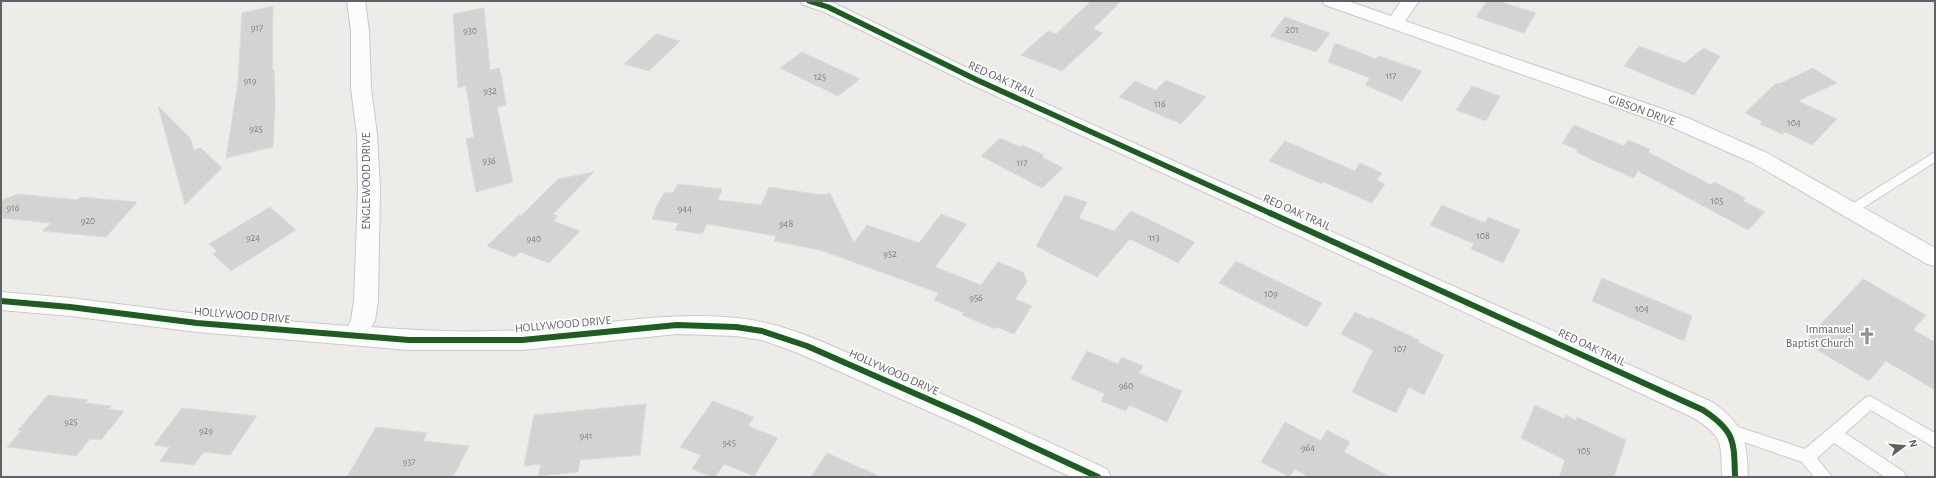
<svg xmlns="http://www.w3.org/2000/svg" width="1936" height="478" font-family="'Alegreya Sans',sans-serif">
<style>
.building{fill:#d4d3d1;stroke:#dcdbd8}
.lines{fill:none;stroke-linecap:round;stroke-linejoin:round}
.service-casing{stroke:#c9c9c9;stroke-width:2}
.minor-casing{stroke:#c9c9c9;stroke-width:2}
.service{fill:#fcfcfc;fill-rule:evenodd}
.minor{fill:#fcfcfc;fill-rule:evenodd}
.cycleway-far1-casing{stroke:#fff;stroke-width:8}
.cycleway-casing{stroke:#fff;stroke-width:9}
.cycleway-far1{stroke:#1b5e20;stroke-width:5.5}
.cycleway{stroke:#1b5e20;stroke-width:6}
.labels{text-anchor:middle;stroke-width:3.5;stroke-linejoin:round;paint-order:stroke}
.number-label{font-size:10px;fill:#7d7f81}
.street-label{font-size:12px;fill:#5e6165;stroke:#fff}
.poi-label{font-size:12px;fill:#5e6165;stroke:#fff;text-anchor:end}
</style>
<rect width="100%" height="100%" fill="#edece8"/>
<!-- building -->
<g class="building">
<polygon points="1091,1 1121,1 1093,29 1103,33 1062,71 1021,55 1048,31 1056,34"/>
<polygon points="1487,1 1498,1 1536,13 1524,33 1476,17"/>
<polygon points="273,6 272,70 274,69 275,104 273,147 226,158 238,82 242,13"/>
<polygon points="484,8 490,70 499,68 501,74 506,105 497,107 513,182 476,192 466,139 474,137 466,86 458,88 453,14"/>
<polygon points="1285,17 1310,26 1330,33 1316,52 1270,36"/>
<polygon points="656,34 680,41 649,71 624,64"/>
<polygon points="1335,43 1376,59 1379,56 1422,71 1402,101 1365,85 1370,78 1328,62"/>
<polygon points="1639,46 1685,63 1704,48 1720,56 1694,95 1624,66"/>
<polygon points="802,52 860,79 838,96 780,68"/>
<polygon points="1813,68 1837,83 1798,101 1837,119 1812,145 1785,132 1782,134 1760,124 1762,121 1745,113 1776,83 1779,84"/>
<polygon points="1166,80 1206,97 1181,124 1119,97 1135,81 1156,90"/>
<polygon points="1472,86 1500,96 1486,121 1456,110"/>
<polygon points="158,106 190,138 194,150 201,148 222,168 185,205"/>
<polygon points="1574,125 1624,146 1628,140 1650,149 1648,152 1711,185 1714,182 1745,198 1743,201 1765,212 1748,230 1638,171 1634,178 1592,160 1576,152 1578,150 1562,143"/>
<polygon points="1000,138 1020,147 1022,145 1044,155 1042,157 1063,168 1042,188 981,156"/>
<polygon points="1285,141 1355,171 1360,163 1382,173 1377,180 1385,184 1372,203 1324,182 1322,184 1269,161"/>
<polygon points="594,172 553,214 558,216 553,221 580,231 549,263 520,252 515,257 487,246 520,214 520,217 558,179"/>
<polygon points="678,184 722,189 718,200 761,205 769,187 822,195 830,193 854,243 867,225 919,243 941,214 967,224 935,267 981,285 998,262 1023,272 1027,282 1015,299 1032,306 1014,334 997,327 995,329 962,315 964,313 934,300 939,293 820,250 774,241 776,236 707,224 702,234 675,230 679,223 652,219 657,205 665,192 673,193"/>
<polygon points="17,194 78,200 80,197 137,202 106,237 42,231 51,223 1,218 1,201"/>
<polygon points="1065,195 1087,202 1079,218 1114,231 1131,211 1195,242 1178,263 1130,239 1097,277 1036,246"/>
<polygon points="1442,205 1485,223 1488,217 1520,230 1503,263 1471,249 1474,244 1430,225"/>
<polygon points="270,207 296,230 231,271 213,254 217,251 209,244"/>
<polygon points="1236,261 1322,303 1307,327 1219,283"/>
<polygon points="1602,278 1692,316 1684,341 1592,301"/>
<polygon points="1863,279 1926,315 1913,330 1935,342 1935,390 1886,361 1869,381 1804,342"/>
<polygon points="1355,312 1369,319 1370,317 1419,340 1418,342 1444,355 1424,395 1409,387 1396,413 1352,392 1373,350 1341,334"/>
<polygon points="1087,351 1118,364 1122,357 1143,366 1139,373 1182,391 1167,422 1129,405 1126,411 1101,401 1105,394 1071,379"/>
<polygon points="48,395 88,400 85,403 112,406 108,409 124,411 101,440 90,439 76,456 7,447 21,431 18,430"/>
<polygon points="713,401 754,417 748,426 778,438 754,476 724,464 715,477 711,477 692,469 701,455 680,447"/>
<polygon points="646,404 640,455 580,460 578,472 538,476 541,464 524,466 534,415"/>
<polygon points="1535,405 1564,419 1566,415 1576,420 1577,417 1626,440 1614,477 1559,477 1565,460 1521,438"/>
<polygon points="182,408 257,416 230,455 204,452 194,465 160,461 170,447 154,445"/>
<polygon points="1285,422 1321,441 1327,430 1350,442 1344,452 1390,477 1309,477 1295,469 1289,477 1261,462"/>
<polygon points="376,427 427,433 423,441 469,446 453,477 347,477"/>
<polygon points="827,453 881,477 811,477"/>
</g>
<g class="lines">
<!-- service casing -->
<g class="service-casing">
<g id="service">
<polygon points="1935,152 1935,162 1855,213 1847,213 1845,210 1847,207"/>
<polygon points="1870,396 1935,433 1935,448 1871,410 1845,433 1904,472 1906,477 1885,477 1834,443 1817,458 1832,477 1814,477 1802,462 1724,435 1721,430 1724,425 1729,424 1805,449 1865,398"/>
</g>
</g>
<!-- minor casing -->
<g class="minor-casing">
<g id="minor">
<path d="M347,1H365L369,31L371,88L377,135L380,190L378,301L375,321L371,327C421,331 472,333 522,330C593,327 665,310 737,318C789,323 838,349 886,370C960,402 1034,435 1107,469L1111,477H1071L964,427L798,353L762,340L736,336L677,334L522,350H409L197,332L70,316L1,310V292L70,298L197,314L348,326L351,320L354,301L358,190L357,135L351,88V31Z"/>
<path d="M800,1H827L834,3L984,76L1712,402C1744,424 1747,440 1748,477H1722C1721,442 1724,438 1694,418L970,84L822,11L803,5Z"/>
<polygon points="1322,1 1348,1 1391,16 1401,1 1419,1 1405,21 1683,116 1767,153 1935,248 1935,266 1927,264 1753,163 1669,126 1325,5"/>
</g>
</g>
<!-- service -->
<use href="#service" class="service"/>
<!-- minor -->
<use href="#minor" class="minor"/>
<!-- cycleway-far1 casing -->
<g class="cycleway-far1-casing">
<polyline id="cycleway-far1" points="809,1 828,7 977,80 1272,214"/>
</g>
<!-- cycleway casing -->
<g class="cycleway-casing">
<g id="cycleway">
<path d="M1270,213L1703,410C1735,431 1734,441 1735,477"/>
<polyline points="1,301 70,307 197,323 409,340 522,340 677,325 736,327 762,331 807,346 973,419 1098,477"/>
</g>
</g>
<!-- cycleway-far1 -->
<use href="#cycleway-far1" class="cycleway-far1"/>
<!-- cycleway -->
<use href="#cycleway" class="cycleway"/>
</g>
<!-- icons -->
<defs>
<g id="church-bare" transform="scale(1.38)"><path d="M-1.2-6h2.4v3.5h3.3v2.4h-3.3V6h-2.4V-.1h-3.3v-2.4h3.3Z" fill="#909293" stroke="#fff" stroke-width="2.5" paint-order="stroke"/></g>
</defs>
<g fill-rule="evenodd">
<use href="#church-bare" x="1867" y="336"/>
</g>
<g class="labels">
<!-- number labels -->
<g class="number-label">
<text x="257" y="31">917</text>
<text x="1292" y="33">201</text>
<text x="470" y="34">930</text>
<text x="1391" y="79">117</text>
<text x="820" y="80">125</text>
<text x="250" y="84">919</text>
<text x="490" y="94">932</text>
<text x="1160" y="107">116</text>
<text x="1794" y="126">104</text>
<text x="256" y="132">925</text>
<text x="489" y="164">936</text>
<text x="1022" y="166">117</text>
<text x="1717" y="204">105</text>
<text x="13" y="211">916</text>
<text x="685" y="212">944</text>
<text x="88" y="224">920</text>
<text x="786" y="227">948</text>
<text x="1483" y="239">108</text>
<text x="253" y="241">924</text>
<text x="1154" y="241">113</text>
<text x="534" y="242">940</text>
<text x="890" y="257">952</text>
<text x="1271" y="297">109</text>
<text x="976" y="301">956</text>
<text x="1642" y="312">104</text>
<text x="1400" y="352">107</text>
<text x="1126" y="389">960</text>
<text x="71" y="425">925</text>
<text x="206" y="434">929</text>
<text x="586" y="439">941</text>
<text x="729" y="446">945</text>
<text x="1308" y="451">964</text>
<text x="1584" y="454">105</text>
<text x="409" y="465">937</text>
</g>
<!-- street labels -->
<g class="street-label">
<text transform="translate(1002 79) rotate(24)" y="4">RED OAK TRAIL</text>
<text transform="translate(1642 110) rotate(20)" y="4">GIBSON DRIVE</text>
<text transform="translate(366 181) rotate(-90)" y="4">ENGLEWOOD DRIVE</text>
<text transform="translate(1297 212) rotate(24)" y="4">RED OAK TRAIL</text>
<text transform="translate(242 315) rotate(5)" y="4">HOLLYWOOD DRIVE</text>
<text transform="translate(563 324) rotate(-5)" y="4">HOLLYWOOD DRIVE</text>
<text transform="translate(1592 347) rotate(25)" y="4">RED OAK TRAIL</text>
<text transform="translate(894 372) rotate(24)" y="4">HOLLYWOOD DRIVE</text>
</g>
<!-- poi labels -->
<g class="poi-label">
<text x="1854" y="333">Immanuel<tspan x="1854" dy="14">Baptist Church</tspan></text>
</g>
</g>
<!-- border -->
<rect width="1936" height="478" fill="none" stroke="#5e6165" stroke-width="4"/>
<!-- north arrow -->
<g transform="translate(1904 446) rotate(74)" stroke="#ffffff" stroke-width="3" paint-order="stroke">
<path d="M0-3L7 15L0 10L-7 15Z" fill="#5e6165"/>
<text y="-6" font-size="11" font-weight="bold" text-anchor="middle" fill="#5e6165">N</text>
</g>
</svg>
